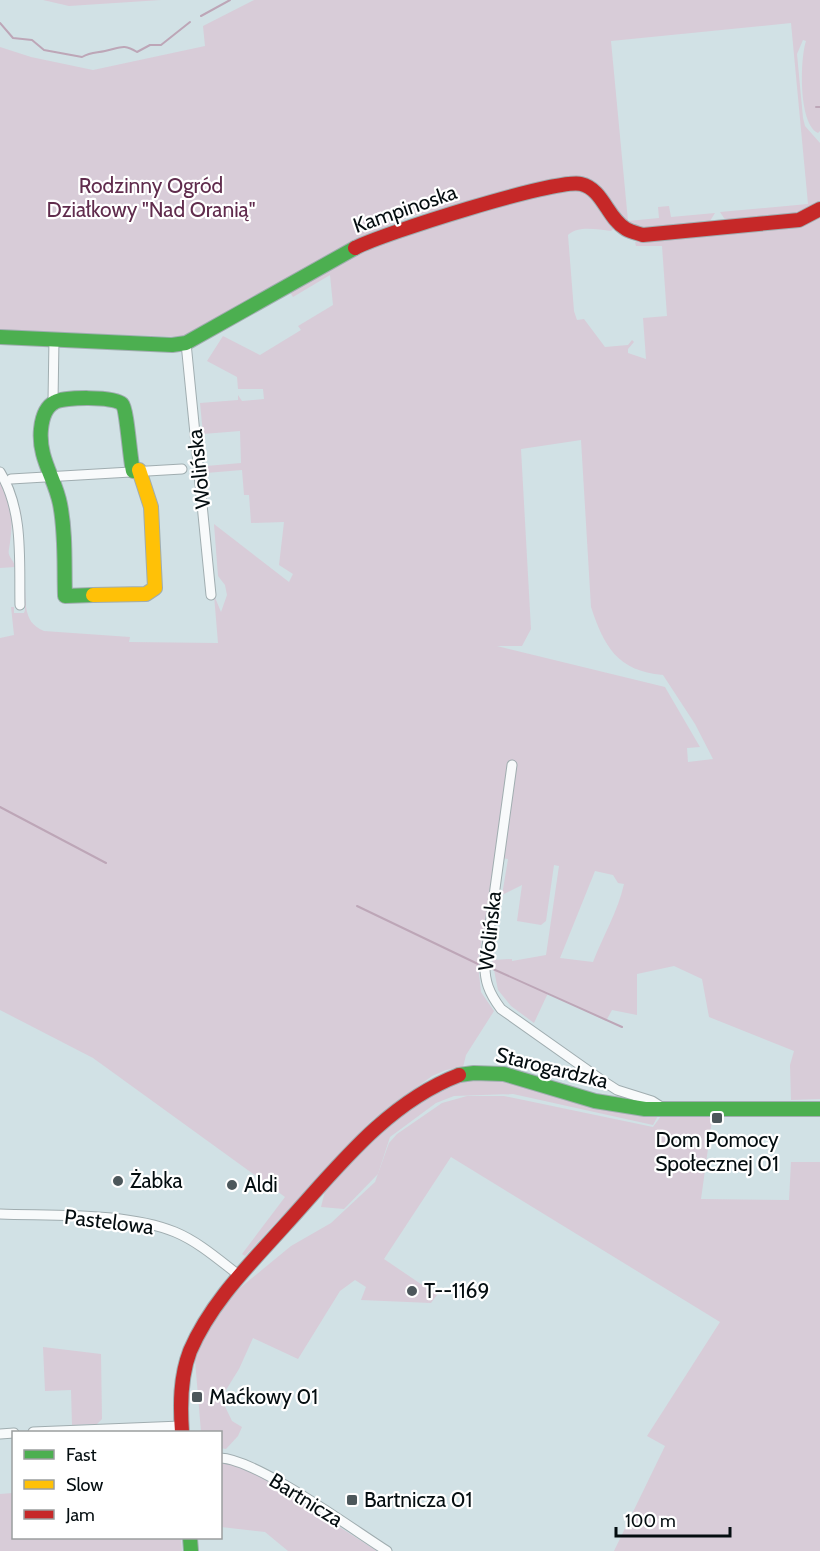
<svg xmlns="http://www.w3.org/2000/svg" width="820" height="1551" font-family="Cabin,sans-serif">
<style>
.green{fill:#d8ccd8;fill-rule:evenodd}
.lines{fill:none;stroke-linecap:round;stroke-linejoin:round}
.stream{stroke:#bda6b7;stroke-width:2}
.street-casing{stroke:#a0adb0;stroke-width:11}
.fast-casing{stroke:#a0adb0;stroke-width:16}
.slow-casing{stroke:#a0adb0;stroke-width:16}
.jam-casing{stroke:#a0adb0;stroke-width:16}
.street{stroke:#f8fafb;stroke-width:9}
.fast{stroke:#4caf50;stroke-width:14}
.slow{stroke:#ffc107;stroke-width:14}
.jam{stroke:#c62828;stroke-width:14}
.poi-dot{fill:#4c575b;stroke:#fff;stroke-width:2}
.labels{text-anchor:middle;stroke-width:4.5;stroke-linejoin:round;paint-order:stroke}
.park-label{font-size:21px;fill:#602c4d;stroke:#fff}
.street-label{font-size:21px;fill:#040d10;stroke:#fff}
.poi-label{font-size:21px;fill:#040d10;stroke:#fff;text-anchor:start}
</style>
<rect width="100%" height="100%" fill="#d1e1e5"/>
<!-- green -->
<g class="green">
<polygon points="43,0 161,0 69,6"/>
<path d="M254,0H820V131L818,133C798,124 800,59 806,41L803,40L797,54L803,118L805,126L820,143V201L804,214L726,221L720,212L808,204L791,23L611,41L628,221L659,218L658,207L669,206L671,217L715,213L708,224L631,229L596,187L497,195L409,217L359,238L241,308L183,337L0,330V47L31,57L93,70L205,46L203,26Z"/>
<path d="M573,188L586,191L615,227L611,231C598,230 579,225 568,235L574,311L577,320L584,319L605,347L628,345L632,340L634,342L628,349V353L646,359L643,318L667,316L662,246H636L635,242L820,215V1099L791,1100L790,1065L794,1051L709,1017L702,979L674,966L637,974V1015L612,1010L606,1021L548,993L534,1023L511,1006L498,990L492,960L512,959V961L546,955L559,866L554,865L546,921L541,925L517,921L522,885L502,895L508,859L495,857L478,964L481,992L494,1011L466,1055L463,1067L446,1070L432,1076L371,1121L245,1256L242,1254L285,1197L93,1058L0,1010V638L14,635L11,607H14V613H24L25,610L20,511L10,481L21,512L26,607C28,619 32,626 44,631L130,637L129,642L218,643L214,595L221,612L227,595L225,585L218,576L214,524L289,582L293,574L279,565L284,522L251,523L249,495H244L242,470L206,473V466L241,463L240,431L203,434L200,403L238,400V395L242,401L264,399L263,389H238L237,377L207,361L223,336L260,355L301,330L298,326L333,305L330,275L293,297L290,292L361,251L490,207ZM581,440L591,607C604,646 617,671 663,675L695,724L713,759L688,762L687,748L700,747L665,687L497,646H522L531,629L521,449ZM595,871L613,875L618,883L624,884C618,911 603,936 593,962L560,958Z"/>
<path d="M0,478C14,501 13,525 9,549C7,557 14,560 15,567L0,568Z"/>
<polygon points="491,1078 659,1114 653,1125 513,1094 454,1096 436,1103 390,1137 378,1174 344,1209 321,1207 326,1187 376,1136 405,1112 443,1087 466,1080"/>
<polygon points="467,1096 504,1096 653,1127 661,1116 709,1117 712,1120 701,1199 789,1200 791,1162 820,1162 820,1551 614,1551 665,1446 647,1436 720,1322 451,1157 384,1259 437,1295 431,1303 361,1300 366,1287 355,1280 340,1291 298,1359 253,1338 239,1369 221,1398 232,1421 242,1427 238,1436 226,1449 221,1448 220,1432 201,1432 195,1360 200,1345 220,1311 235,1292 291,1246 331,1223 375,1182 389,1143 397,1134 442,1103"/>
<polygon points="43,1347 101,1354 102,1419 97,1424 72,1425 71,1390 45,1391"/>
<polygon points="220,1462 249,1469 377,1551 288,1551 265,1532 221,1527"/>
<polygon points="13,1493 14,1538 181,1538 182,1551 0,1551 0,1494"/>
</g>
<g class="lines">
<!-- stream -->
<g class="stream">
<polyline points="201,16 230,0"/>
<path d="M0,23L13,38L32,40L44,50L82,57C91,52 96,53 105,51C120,48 123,43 137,52L150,45H161L190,22"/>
<polyline points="816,107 820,107"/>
<polyline points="0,807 106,863"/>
<polyline points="357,906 478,964"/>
<polyline points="493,969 622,1027"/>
</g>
<!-- street casing -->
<g class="street-casing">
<g id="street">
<polyline points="186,343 211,595"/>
<polyline points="53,401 54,339"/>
<path d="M0,472C24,511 19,561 20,605"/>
<polyline points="11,479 182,469"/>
<path d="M512,765L485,961C484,981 489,993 501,1009L600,1079L617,1090L652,1101L663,1108"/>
<path d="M0,1214C52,1216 127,1212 175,1232C199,1242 219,1260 240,1276"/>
<polyline points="33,1432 181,1426"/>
<polyline points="0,1434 14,1433"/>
<path d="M220,1458C257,1459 352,1529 387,1551"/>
</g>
</g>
<!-- fast casing -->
<g class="fast-casing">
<g id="fast">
<polyline points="0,337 172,345 186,343 355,248"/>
<path d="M93,595L65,596C64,566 66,534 60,504C55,478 38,458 41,429C42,419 45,407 55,402C64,397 114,396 122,404C127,409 130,459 133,471"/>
<polyline points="459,1075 474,1073 504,1074 595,1101 645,1109 820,1109"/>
<polyline points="190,1538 191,1551"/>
</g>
</g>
<!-- slow casing -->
<g class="slow-casing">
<polyline id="slow" points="93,595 146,594 155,588 151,507 139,470"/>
</g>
<!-- jam casing -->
<g class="jam-casing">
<g id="jam">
<path d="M355,248C381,234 557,178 581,184C603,189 607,218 626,229C631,232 637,233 643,235L799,220L820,209"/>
<path d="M182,1432C180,1405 180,1377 190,1351C211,1302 250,1264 285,1225C336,1169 386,1103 459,1075"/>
</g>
</g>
<!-- street -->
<use href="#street" class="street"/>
<!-- fast -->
<use href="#fast" class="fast"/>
<!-- slow -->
<use href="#slow" class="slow"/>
<!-- jam -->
<use href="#jam" class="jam"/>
</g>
<!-- markers -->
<g class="poi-dot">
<rect x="711" y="1112" width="12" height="12" rx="3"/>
<circle cx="118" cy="1181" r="6"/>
<circle cx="232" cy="1185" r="6"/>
<circle cx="412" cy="1291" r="6"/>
<rect x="191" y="1391" width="12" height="12" rx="3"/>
<rect x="346" y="1494" width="12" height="12" rx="3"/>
</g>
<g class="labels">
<!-- park labels -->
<g class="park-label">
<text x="151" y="193">Rodzinny Ogród<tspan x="151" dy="24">Działkowy "Nad Oranią"</tspan></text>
</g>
<!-- street labels -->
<g class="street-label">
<text transform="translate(405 209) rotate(-19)" y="7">Kampinoska</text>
<text transform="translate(199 469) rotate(-96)" y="7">Wolińska</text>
<text transform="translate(490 931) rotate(-84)" y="7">Wolińska</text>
<text transform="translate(552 1068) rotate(14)" y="7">Starogardzka</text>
<text transform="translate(109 1222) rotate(7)" y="7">Pastelowa</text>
<text transform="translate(306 1500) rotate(32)" y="7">Bartnicza</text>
</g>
<!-- poi labels -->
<g class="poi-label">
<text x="717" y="1147" text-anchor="middle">Dom Pomocy<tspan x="717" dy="24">Społecznej 01</tspan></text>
<text x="130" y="1188">Żabka</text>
<text x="244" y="1192">Aldi</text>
<text x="424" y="1298">T--1169</text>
<text x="209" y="1404">Maćkowy 01</text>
<text x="364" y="1507">Bartnicza 01</text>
</g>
</g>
<!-- legend -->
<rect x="12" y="1431" width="210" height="108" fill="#ffffff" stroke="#9b9e9f" stroke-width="1.5"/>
<rect x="24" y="1450" width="30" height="9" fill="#4caf50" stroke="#9b9e9f" stroke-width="1.5"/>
<text x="66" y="1461" font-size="18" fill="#040d10">Fast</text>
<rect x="24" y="1480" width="30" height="9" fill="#ffc107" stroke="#9b9e9f" stroke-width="1.5"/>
<text x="66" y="1491" font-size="18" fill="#040d10">Slow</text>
<rect x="24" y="1510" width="30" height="9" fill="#c62828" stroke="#9b9e9f" stroke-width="1.5"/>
<text x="66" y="1521" font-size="18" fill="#040d10">Jam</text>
<!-- scale -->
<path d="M616 1527v9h114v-9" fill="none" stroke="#040d10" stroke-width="3"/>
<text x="625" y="1527" font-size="18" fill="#040d10" stroke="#ffffff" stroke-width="4.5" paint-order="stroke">100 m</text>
</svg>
